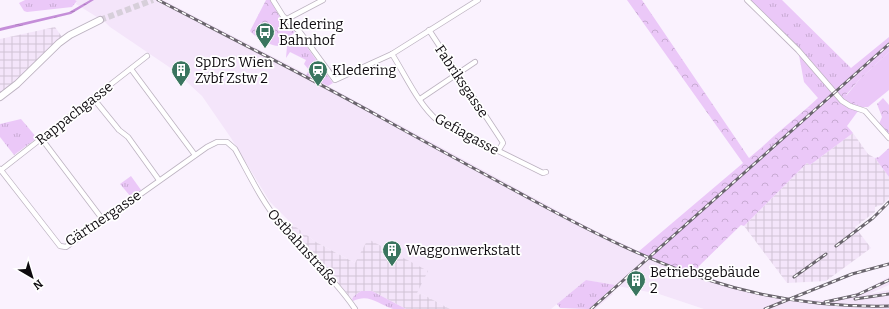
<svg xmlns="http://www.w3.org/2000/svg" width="889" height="309" font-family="Bitter,serif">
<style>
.built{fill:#f4e5fa}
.industrial{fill:url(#industrial-grid)}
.grass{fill:url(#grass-tufts)}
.forest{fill:url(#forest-crowns)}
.garden{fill:#ebc8f8}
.water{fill:url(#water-ripples)}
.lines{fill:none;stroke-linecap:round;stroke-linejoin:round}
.secondary-tunnel{stroke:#d7cfda;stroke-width:6;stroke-dasharray:6 3;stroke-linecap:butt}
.minor-casing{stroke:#bdb3c1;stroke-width:6}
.secondary-casing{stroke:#bdb3c1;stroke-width:8}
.minor{stroke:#fff;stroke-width:4.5}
.secondary{stroke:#fff;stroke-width:6}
.rail-casing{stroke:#6a656d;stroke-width:3}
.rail{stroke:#fff;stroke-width:1.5;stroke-dasharray:4.5;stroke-linecap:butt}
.labels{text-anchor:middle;stroke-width:3.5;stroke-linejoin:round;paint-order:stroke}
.poi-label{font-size:14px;fill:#0e0a0f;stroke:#fff;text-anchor:start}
.street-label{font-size:14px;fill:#0e0a0f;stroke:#fff}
</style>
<defs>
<pattern id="industrial-grid" width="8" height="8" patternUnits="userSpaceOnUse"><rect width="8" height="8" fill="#f4e5fa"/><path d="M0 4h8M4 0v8" fill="none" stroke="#d0c3d5"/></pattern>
<pattern id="grass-tufts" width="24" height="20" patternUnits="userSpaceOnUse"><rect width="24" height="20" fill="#ebc8f8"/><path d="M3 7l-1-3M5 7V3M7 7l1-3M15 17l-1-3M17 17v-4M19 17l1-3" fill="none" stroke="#c8aad3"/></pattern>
<pattern id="forest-crowns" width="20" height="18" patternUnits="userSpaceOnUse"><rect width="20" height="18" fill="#ebc8f8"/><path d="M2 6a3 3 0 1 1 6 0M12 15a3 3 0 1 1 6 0" fill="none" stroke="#c8aad3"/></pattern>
<pattern id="water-ripples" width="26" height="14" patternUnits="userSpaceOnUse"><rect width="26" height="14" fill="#c58ed9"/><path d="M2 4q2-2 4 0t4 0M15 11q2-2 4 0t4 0" fill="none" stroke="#a879b9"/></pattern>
</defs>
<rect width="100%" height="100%" fill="#faf2fe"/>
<!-- built -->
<g class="built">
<polygon points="75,0 163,0 293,67 586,226 672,267 731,288 771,297 800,300 828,300 848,296 865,290 889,277 889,285 869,294 889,290 889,309 704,309 659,294 586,280 551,309 450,309 422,294 415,295 316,242 292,224 270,202 231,138 202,96 175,71 110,27 105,22 76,4 77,1"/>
<polygon points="608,291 613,294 595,309 588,309"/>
</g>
<!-- industrial -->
<g class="industrial">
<polygon points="55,27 62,37 27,72 0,93 0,39"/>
<polygon points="853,133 868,154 875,158 889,177 889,198 882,205 875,207 875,212 855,227 871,248 826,281 787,283 744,226 807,163 810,165"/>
<polygon points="292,224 316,242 355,263 368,239 428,271 416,295 422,294 450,309 406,309 372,291 361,291 354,296 352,299 323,265 286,229"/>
</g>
<!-- grass -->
<g class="grass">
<polygon points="25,0 75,0 77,1 72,7 27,12 24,11 19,3"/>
<polygon points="747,0 782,0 851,68 889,37 889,47 817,111 807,108 818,98 804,82 798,50"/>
<polygon points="299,38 301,39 333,83 328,86 306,75 309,70 304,64 306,60 290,52 286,58 287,46"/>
<polygon points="21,119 37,138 14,155 0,137 0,124"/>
<polygon points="774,136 777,146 770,153 762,147"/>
<polygon points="131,176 141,190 131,197 120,184"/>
<polygon points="586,280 615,285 589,309 560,308 557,304"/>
<path d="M361,291H372L406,309C402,309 397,309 393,309C378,304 369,293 353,301L352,299L354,296Z"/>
</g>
<!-- forest -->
<g class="forest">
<path d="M266,0H270L280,17L295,32L280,46C271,47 255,37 250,31Z"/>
<polygon points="627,0 642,0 749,158 762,147 771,152 777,146 774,136 807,108 817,111 889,47 889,52 859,80 846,95 861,107 847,126 853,133 810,165 807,163 744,226 741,225 698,267 720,284 672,267 638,252 743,163"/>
<polygon points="883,98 889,105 889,139 879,124 882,117 877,104"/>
<polygon points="889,148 889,177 875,158 879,157"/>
</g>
<!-- garden -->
<polygon class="garden" points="889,52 889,90 868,107 861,107 846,96 859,80"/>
<!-- water -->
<polygon class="water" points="90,0 94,0 71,14 0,31 0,28 4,27 69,12"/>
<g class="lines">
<!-- secondary-tunnel -->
<polyline class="secondary-tunnel" points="100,20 153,0"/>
<!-- minor casing -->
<g class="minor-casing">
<g id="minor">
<polyline points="273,0 283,16 300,32 335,80 392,54 478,0"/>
<polyline points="747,0 798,50 842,101 850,106 865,111 889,138"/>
<polyline points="287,19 323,0"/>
<polyline points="429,30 502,141 503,143 498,151"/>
<path d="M392,54C406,76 418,104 438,121L543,173L546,172"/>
<polyline points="131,69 195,155"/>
<polyline points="93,98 119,130 128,137 159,180"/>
<polyline points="420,99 475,62"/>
<polyline points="41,138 103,220"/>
<path d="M0,169L60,246L66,247L207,147L217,142H227L235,149C249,174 261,200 279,222C303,252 333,276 355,309"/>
<polyline points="1,170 147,56"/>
</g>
</g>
<!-- secondary casing -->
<g class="secondary-casing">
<polyline id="secondary" points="0,97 17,84 59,43 70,35 100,20"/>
</g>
<!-- minor -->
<use href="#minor" class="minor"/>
<!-- secondary -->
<use href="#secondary" class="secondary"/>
<!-- rail casing -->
<g class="rail-casing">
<g id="rail">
<path d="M158,0C233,39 308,77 382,118C434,147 486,175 538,203C655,266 752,309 889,306"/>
<polyline points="836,246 873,218 889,202"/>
<polyline points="794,277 826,254"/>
<polyline points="855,299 889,294"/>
<polyline points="825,302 857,295 889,280"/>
<polyline points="591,309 889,44"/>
<polyline points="765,309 852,274 889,264"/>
</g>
</g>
<!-- rail -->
<use href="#rail" class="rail"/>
</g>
<!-- icons -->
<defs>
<g id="bus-pin" transform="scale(1)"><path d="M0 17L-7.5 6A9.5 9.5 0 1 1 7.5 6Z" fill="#3a755f" stroke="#fff"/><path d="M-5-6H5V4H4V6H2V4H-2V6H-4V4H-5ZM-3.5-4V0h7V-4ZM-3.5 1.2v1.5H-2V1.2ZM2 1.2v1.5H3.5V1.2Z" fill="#fff"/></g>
<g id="building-pin" transform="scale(1)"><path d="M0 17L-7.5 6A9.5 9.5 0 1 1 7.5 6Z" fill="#3a755f" stroke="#fff"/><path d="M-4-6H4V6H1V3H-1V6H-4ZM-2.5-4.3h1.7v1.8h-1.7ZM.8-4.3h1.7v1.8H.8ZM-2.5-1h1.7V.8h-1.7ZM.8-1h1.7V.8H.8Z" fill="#fff"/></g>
<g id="station-pin" transform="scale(1)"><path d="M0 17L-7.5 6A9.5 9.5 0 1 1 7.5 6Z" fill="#3a755f" stroke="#fff"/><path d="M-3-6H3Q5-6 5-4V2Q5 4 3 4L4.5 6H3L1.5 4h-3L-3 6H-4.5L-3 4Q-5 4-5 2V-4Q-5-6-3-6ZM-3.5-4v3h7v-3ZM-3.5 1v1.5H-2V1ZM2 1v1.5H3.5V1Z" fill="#fff"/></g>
</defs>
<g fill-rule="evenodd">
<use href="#bus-pin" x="265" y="32"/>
<use href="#building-pin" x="181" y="70"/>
<use href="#station-pin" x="318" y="70"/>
<use href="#building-pin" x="392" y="250"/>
<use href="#building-pin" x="636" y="280"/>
</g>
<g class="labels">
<!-- poi labels -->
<g class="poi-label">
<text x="279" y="29">Kledering<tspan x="279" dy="16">Bahnhof</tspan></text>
<text x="195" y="67">SpDrS Wien<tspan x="195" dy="16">Zvbf Zstw 2</tspan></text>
<text x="332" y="75">Kledering</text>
<text x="406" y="255">Waggonwerkstatt</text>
<text x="650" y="277">Betriebsgebäude<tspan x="650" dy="16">2</tspan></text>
</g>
<!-- street labels -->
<g class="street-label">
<text transform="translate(462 81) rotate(56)" y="5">Fabriksgasse</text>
<text transform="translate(74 113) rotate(-38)" y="5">Rappachgasse</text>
<text transform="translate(467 134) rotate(29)" y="5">Gefiagasse</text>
<text transform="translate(103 218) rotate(-34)" y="5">Gärtnergasse</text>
<text transform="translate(303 247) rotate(48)" y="5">Ostbahnstraße</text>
</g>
</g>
<!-- north arrow -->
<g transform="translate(32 277) rotate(142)" stroke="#ffffff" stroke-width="3" paint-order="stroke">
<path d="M0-3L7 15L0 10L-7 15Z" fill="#0e0a0f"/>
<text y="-6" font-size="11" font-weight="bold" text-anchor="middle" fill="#0e0a0f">N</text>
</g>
</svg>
